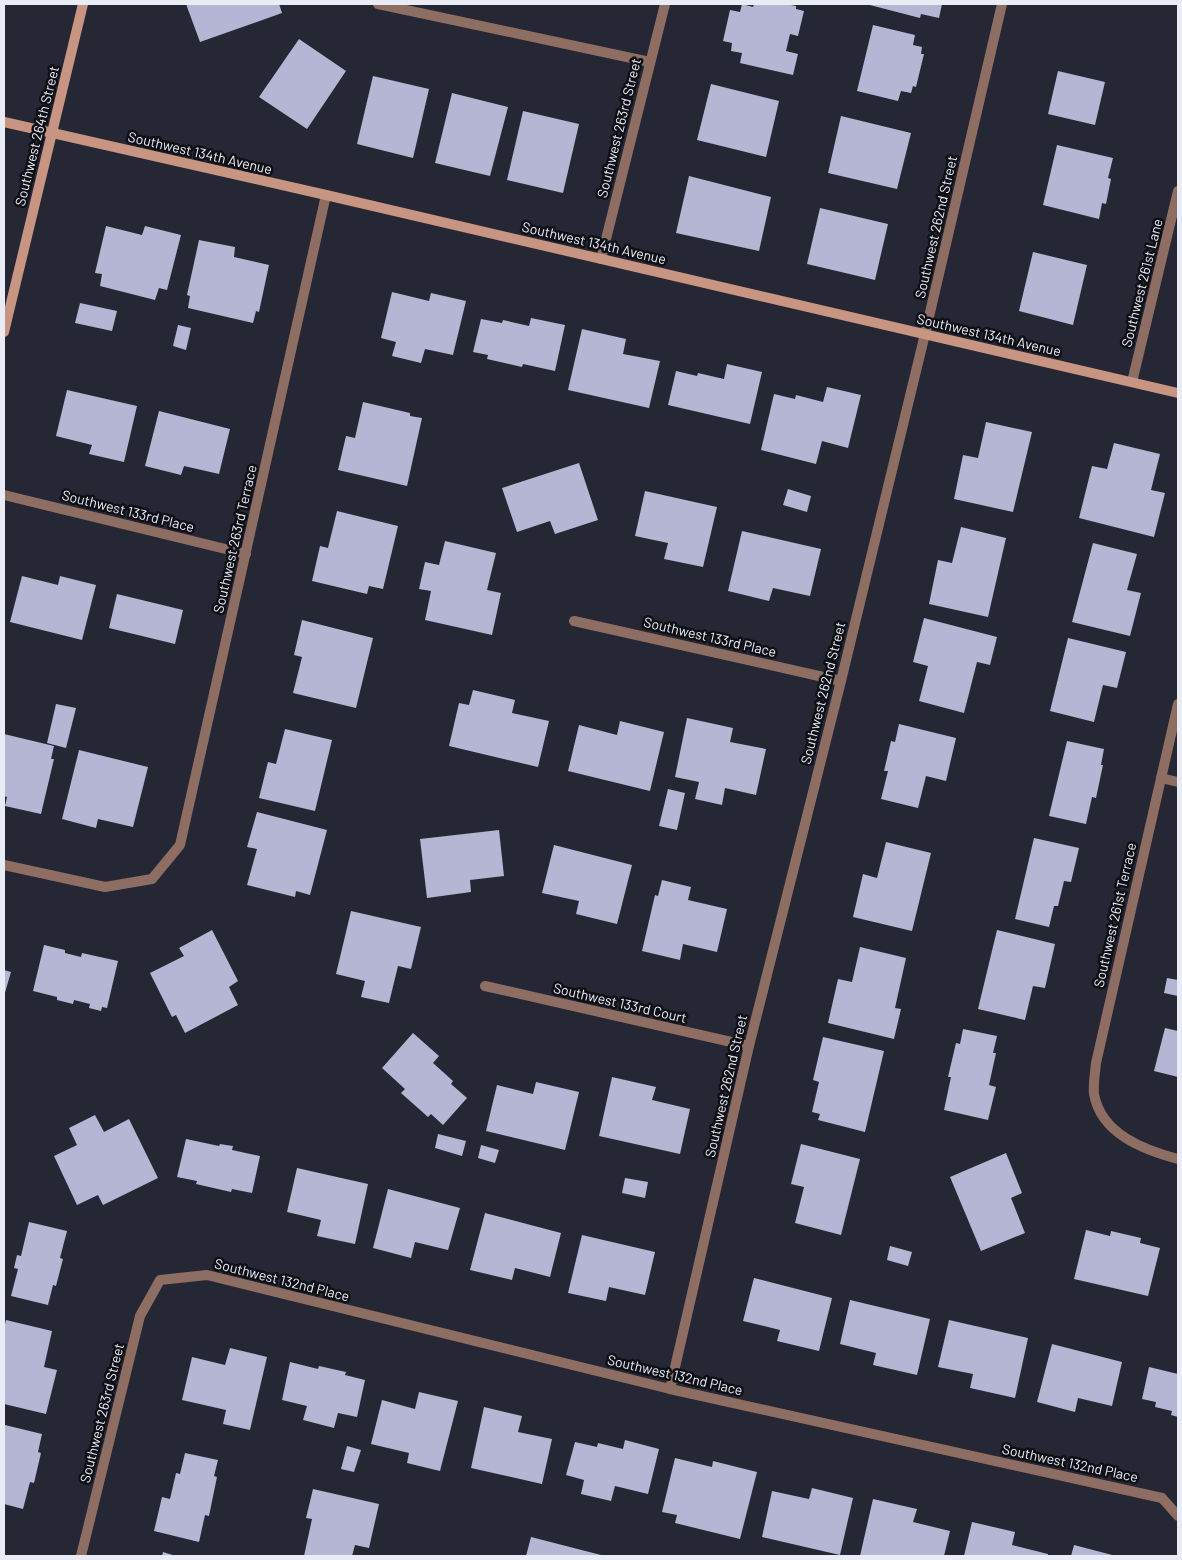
<svg xmlns="http://www.w3.org/2000/svg" width="1182" height="1560" font-family="Barlow,sans-serif">
<style>
.building{fill:#b4b6d3}
.lines{fill:none;stroke-linecap:round;stroke-linejoin:round}
.street{stroke:#8e6e62;stroke-width:10}
.secondary{stroke:#c99583;stroke-width:10}
.labels{text-anchor:middle;stroke-width:5;stroke-linejoin:round;paint-order:stroke}
.street-label{font-size:14px;fill:#eaecf5;stroke:#0f1016}
</style>
<rect width="100%" height="100%" fill="#252734"/>
<!-- building -->
<g class="building">
<polygon points="186,4 279,4 282,13 200,42"/>
<polygon points="742,4 753,7 754,4 786,4 796,6 796,9 804,11 798,36 790,34 786,51 798,54 793,75 740,63 742,53 731,51 732,43 723,41 730,10 740,12"/>
<polygon points="866,4 942,4 939,18 921,14 920,18"/>
<polygon points="873,25 915,35 913,45 922,47 921,54 924,54 916,87 913,86 911,93 901,91 898,101 857,91"/>
<polygon points="299,39 346,71 307,129 259,97"/>
<polygon points="1058,71 1105,82 1095,125 1048,114"/>
<polygon points="373,76 429,89 413,158 357,144"/>
<polygon points="711,84 779,101 766,157 697,140"/>
<polygon points="452,93 508,107 490,176 435,163"/>
<polygon points="523,111 579,124 563,193 507,180"/>
<polygon points="841,116 911,133 897,189 828,173"/>
<polygon points="1057,145 1113,158 1108,178 1111,179 1106,204 1102,203 1099,219 1043,205"/>
<polygon points="689,176 771,197 759,251 676,233"/>
<polygon points="820,208 888,224 875,280 807,264"/>
<polygon points="106,226 142,235 145,226 181,235 167,290 159,288 155,300 100,286 102,274 95,273"/>
<polygon points="199,240 235,247 234,257 269,265 259,312 256,311 253,323 188,308 190,296 187,295"/>
<polygon points="1033,252 1087,265 1073,325 1019,311"/>
<polygon points="392,292 429,301 431,293 466,301 453,355 425,349 421,363 392,356 396,342 381,338"/>
<polygon points="80,303 117,311 112,331 75,323"/>
<polygon points="531,318 565,325 555,371 523,364 522,367 487,359 488,355 473,352 481,319 502,323 503,320 529,326"/>
<polygon points="178,325 191,328 186,350 173,346"/>
<polygon points="582,329 626,339 623,354 660,361 649,408 568,390"/>
<polygon points="727,364 762,372 750,424 668,405 676,371 697,376 698,373 724,379"/>
<polygon points="827,387 861,395 848,448 822,441 816,464 761,450 774,394 795,399 796,395 823,402"/>
<polygon points="67,390 137,406 124,462 89,454 92,445 56,436"/>
<polygon points="363,402 410,413 410,416 422,418 407,486 338,470 346,436 355,438"/>
<polygon points="159,411 230,429 219,474 184,466 181,475 145,466"/>
<polygon points="986,422 1032,432 1013,512 954,499 963,455 978,458"/>
<polygon points="1114,443 1160,454 1151,490 1165,493 1154,537 1079,518 1092,466 1107,469"/>
<polygon points="579,463 598,520 555,534 550,521 517,532 502,488"/>
<polygon points="788,489 811,496 807,512 783,505"/>
<polygon points="645,491 717,507 703,567 664,559 668,543 635,536"/>
<polygon points="337,511 398,526 383,589 369,586 367,594 312,581 320,546 328,548"/>
<polygon points="961,527 1006,538 988,617 929,604 938,560 952,563"/>
<polygon points="742,531 821,549 810,596 773,588 769,601 728,591"/>
<polygon points="445,541 496,553 487,590 501,593 492,635 425,620 431,591 419,589 425,562 439,565"/>
<polygon points="1093,543 1137,554 1127,590 1141,593 1130,636 1072,622"/>
<polygon points="22,576 58,585 60,576 96,585 82,640 10,622"/>
<polygon points="117,594 183,610 175,644 109,628"/>
<polygon points="924,618 997,637 990,665 977,662 964,713 919,701 928,666 913,662"/>
<polygon points="302,620 373,638 356,708 293,693 302,657 294,655"/>
<polygon points="1068,638 1126,652 1117,688 1103,685 1094,722 1050,711"/>
<polygon points="473,690 515,700 512,713 549,721 538,767 449,746 459,703 469,705"/>
<polygon points="56,704 76,708 66,748 47,743"/>
<polygon points="687,718 733,728 730,742 766,749 756,795 725,788 722,805 695,799 699,782 675,777"/>
<polygon points="620,721 664,732 650,791 568,771 579,725 617,735"/>
<polygon points="899,724 956,738 946,781 926,776 918,808 881,799 888,771 884,771 891,741 895,742"/>
<polygon points="285,729 332,740 315,811 259,798 268,762 276,764"/>
<polygon points="4,734 54,746 51,759 54,759 41,814 5,806 7,797 4,796"/>
<polygon points="1067,741 1104,749 1101,765 1103,765 1096,798 1092,797 1086,824 1049,816"/>
<polygon points="79,750 148,767 133,827 98,819 96,828 62,819"/>
<polygon points="668,789 685,793 677,830 659,826"/>
<polygon points="257,812 327,830 310,895 296,891 295,897 247,885 257,849 247,847"/>
<polygon points="499,830 504,876 470,880 471,892 427,898 420,839"/>
<polygon points="1034,838 1079,848 1071,882 1064,881 1058,906 1054,906 1049,927 1015,919"/>
<polygon points="886,842 931,853 912,931 853,917 863,874 877,878"/>
<polygon points="554,845 632,865 617,924 576,914 579,901 542,893"/>
<polygon points="662,880 691,887 688,900 727,909 717,952 683,944 680,960 642,951 655,895 658,896"/>
<polygon points="351,911 421,927 411,969 398,966 389,1003 361,997 365,981 336,974"/>
<polygon points="212,930 238,981 229,987 238,1005 185,1033 176,1015 172,1017 150,973 184,956 179,948"/>
<polygon points="997,930 1055,944 1045,988 1033,986 1025,1020 978,1009"/>
<polygon points="44,945 65,950 65,953 81,957 82,953 118,961 107,1008 102,1007 101,1011 89,1008 90,1004 74,1000 73,1004 57,1000 57,997 33,991"/>
<polygon points="860,947 906,958 895,1008 901,1009 894,1039 828,1023 838,979 852,982"/>
<polygon points="4,970 11,972 4,996"/>
<polygon points="1167,978 1178,980 1178,996 1164,993"/>
<polygon points="1165,1028 1178,1031 1178,1077 1154,1071"/>
<polygon points="963,1029 997,1036 993,1053 996,1053 989,1085 996,1087 988,1120 944,1110 951,1077 948,1077 956,1043 960,1044"/>
<polygon points="413,1033 439,1056 433,1063 453,1081 451,1084 467,1098 443,1125 431,1114 428,1117 401,1093 405,1089 382,1068"/>
<polygon points="823,1037 884,1051 865,1132 818,1120 820,1114 812,1112 819,1082 813,1080"/>
<polygon points="612,1077 656,1087 652,1100 690,1109 680,1154 599,1136"/>
<polygon points="536,1082 579,1092 565,1150 486,1131 497,1085 533,1094"/>
<polygon points="95,1115 104,1132 129,1119 158,1178 103,1205 98,1195 77,1205 54,1156 77,1145 69,1128"/>
<polygon points="438,1134 466,1141 462,1156 435,1148"/>
<polygon points="186,1139 219,1146 220,1144 226,1145 233,1146 232,1150 260,1156 252,1193 232,1189 231,1192 196,1184 197,1181 177,1177"/>
<polygon points="801,1144 860,1159 841,1235 795,1223 804,1187 791,1184"/>
<polygon points="481,1145 499,1150 495,1163 478,1158"/>
<polygon points="1006,1153 1022,1193 1011,1198 1025,1233 981,1251 950,1177"/>
<polygon points="297,1168 368,1184 355,1244 317,1236 321,1220 287,1212"/>
<polygon points="625,1178 648,1182 645,1198 622,1193"/>
<polygon points="388,1189 460,1208 448,1250 415,1242 411,1258 373,1248"/>
<polygon points="485,1213 561,1233 550,1277 515,1268 512,1280 470,1270"/>
<polygon points="29,1222 67,1231 60,1258 63,1259 56,1286 53,1285 48,1305 11,1296 18,1269 14,1268 17,1255 21,1256"/>
<polygon points="1086,1230 1110,1236 1111,1231 1141,1238 1140,1243 1160,1248 1148,1296 1074,1279"/>
<polygon points="582,1235 655,1252 645,1295 609,1287 606,1301 568,1293"/>
<polygon points="890,1246 912,1252 908,1266 887,1260"/>
<polygon points="754,1278 832,1298 819,1351 777,1341 780,1330 743,1321"/>
<polygon points="850,1300 930,1319 917,1375 873,1365 876,1353 840,1344"/>
<polygon points="6,1320 52,1331 44,1367 57,1370 46,1414 4,1404 4,1328"/>
<polygon points="949,1320 1028,1338 1015,1398 970,1388 973,1374 938,1367"/>
<polygon points="1052,1344 1122,1362 1112,1406 1078,1398 1075,1412 1037,1402"/>
<polygon points="230,1348 267,1357 250,1430 223,1424 226,1410 182,1400 192,1357 225,1365"/>
<polygon points="290,1362 318,1369 319,1366 346,1372 345,1375 365,1380 357,1417 338,1413 334,1428 303,1420 307,1406 282,1400"/>
<polygon points="1149,1367 1178,1374 1178,1417 1171,1415 1172,1411 1155,1407 1156,1402 1142,1399"/>
<polygon points="419,1392 458,1401 440,1471 407,1463 409,1453 371,1444 382,1400 415,1409"/>
<polygon points="484,1407 522,1416 518,1432 552,1439 542,1484 471,1468"/>
<polygon points="5,1425 42,1434 38,1452 41,1453 34,1483 30,1482 23,1509 4,1504"/>
<polygon points="625,1440 659,1449 648,1494 615,1486 611,1501 581,1494 584,1480 566,1475 575,1442 597,1447 598,1443 623,1449"/>
<polygon points="347,1446 361,1450 354,1472 341,1469"/>
<polygon points="185,1453 218,1460 214,1476 217,1477 209,1516 205,1515 199,1542 154,1531 162,1497 170,1499 176,1473 180,1474"/>
<polygon points="675,1458 712,1467 713,1461 757,1472 740,1539 675,1523 677,1515 662,1512"/>
<polygon points="812,1488 853,1498 840,1555 762,1537 772,1491 809,1499"/>
<polygon points="313,1489 379,1504 369,1548 355,1545 352,1556 304,1556 312,1519 306,1518"/>
<polygon points="873,1499 917,1509 913,1522 950,1531 944,1556 860,1556"/>
<polygon points="972,1522 1015,1532 1012,1545 1048,1554 1048,1556 964,1556"/>
<polygon points="531,1537 601,1555 601,1556 526,1556"/>
<polygon points="1074,1545 1116,1556 1071,1556"/>
<polygon points="163,1552 176,1556 162,1556"/>
</g>
<g class="lines">
<!-- street -->
<g class="street">
<polyline points="378,4 650,62"/>
<polyline points="601,259 665,4"/>
<polyline points="1132,382 1178,191"/>
<polyline points="4,495 246,554"/>
<polyline points="574,621 841,681"/>
<path d="M1178,704L1096,1063C1095,1073 1093,1085 1094,1094C1101,1134 1144,1150 1178,1159"/>
<polyline points="1161,778 1178,782"/>
<polyline points="4,865 105,887 152,879 180,845 326,195"/>
<polyline points="485,986 749,1046"/>
<polyline points="670,1389 749,1046 841,681 925,334 1002,4"/>
<polyline points="81,1556 140,1316 160,1280 207,1275 670,1389 1162,1498 1178,1516"/>
</g>
<!-- secondary -->
<g class="secondary">
<polyline points="4,122 326,195 1178,393"/>
<polyline points="4,332 83,4"/>
</g>
</g>
<g class="labels">
<!-- street labels -->
<g class="street-label">
<text transform="translate(619 128) rotate(-76)" y="5">Southwest 263rd Street</text>
<text transform="translate(37 136) rotate(-76)" y="5">Southwest 264th Street</text>
<text transform="translate(200 153) rotate(13)" y="5">Southwest 134th Avenue</text>
<text transform="translate(936 227) rotate(-77)" y="5">Southwest 262nd Street</text>
<text transform="translate(594 243) rotate(13)" y="5">Southwest 134th Avenue</text>
<text transform="translate(1142 283) rotate(-76)" y="5">Southwest 261st Lane</text>
<text transform="translate(989 335) rotate(13)" y="5">Southwest 134th Avenue</text>
<text transform="translate(128 511) rotate(14)" y="5">Southwest 133rd Place</text>
<text transform="translate(235 539) rotate(-77)" y="5">Southwest 263rd Terrace</text>
<text transform="translate(710 637) rotate(13)" y="5">Southwest 133rd Place</text>
<text transform="translate(823 693) rotate(-76)" y="5">Southwest 262nd Street</text>
<text transform="translate(1115 915) rotate(-77)" y="5">Southwest 261st Terrace</text>
<text transform="translate(620 1003) rotate(13)" y="5">Southwest 133rd Court</text>
<text transform="translate(726 1086) rotate(-77)" y="5">Southwest 262nd Street</text>
<text transform="translate(282 1280) rotate(14)" y="5">Southwest 132nd Place</text>
<text transform="translate(675 1375) rotate(13)" y="5">Southwest 132nd Place</text>
<text transform="translate(102 1413) rotate(-76)" y="5">Southwest 263rd Street</text>
<text transform="translate(1070 1463) rotate(12)" y="5">Southwest 132nd Place</text>
</g>
</g>
<!-- border -->
<rect width="1182" height="1560" fill="none" stroke="#eaecf5" stroke-width="10"/>
</svg>
